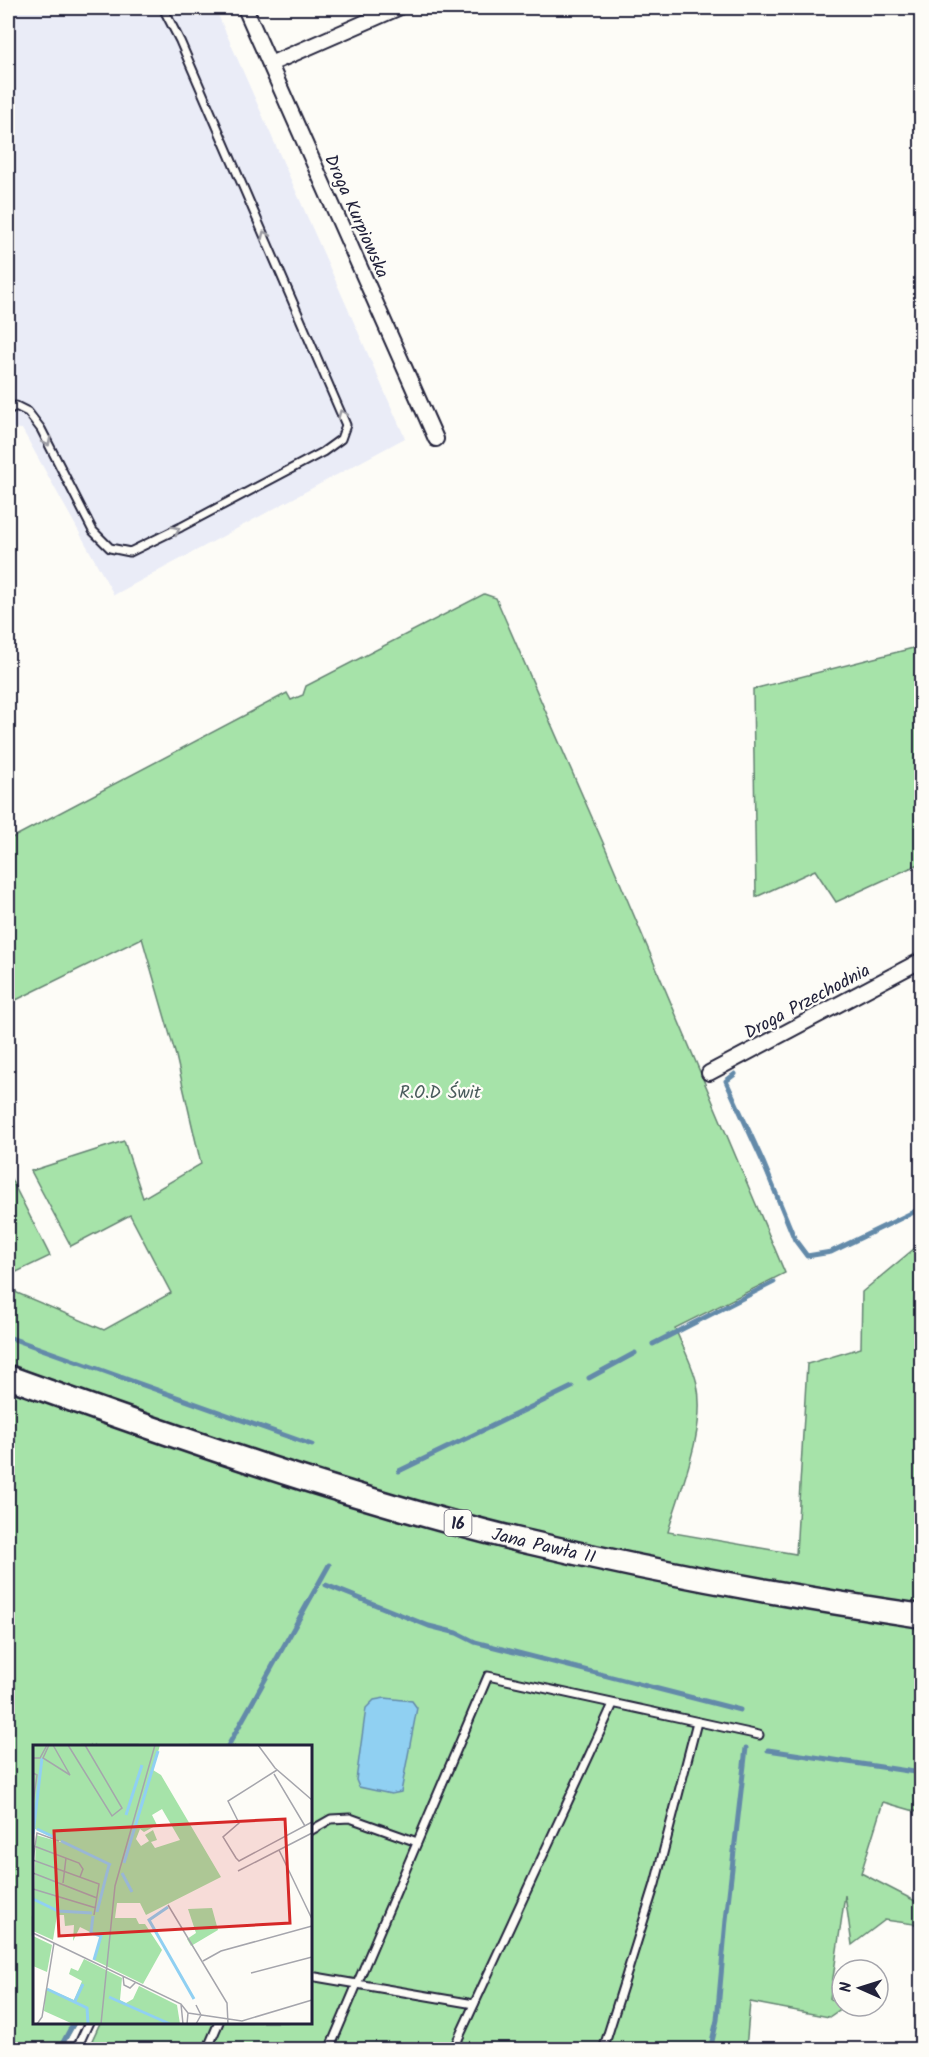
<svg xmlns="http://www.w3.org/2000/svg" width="929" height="2057" font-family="Kalam,sans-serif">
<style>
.built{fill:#eaecf7}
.green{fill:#a6e3a9;stroke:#648272;stroke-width:1.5}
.water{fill:#90d0f2;stroke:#648aa9;stroke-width:1.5}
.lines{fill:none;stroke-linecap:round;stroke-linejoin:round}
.stream{stroke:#648aa9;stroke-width:5}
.lane-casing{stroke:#22223b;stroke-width:11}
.street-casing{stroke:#22223b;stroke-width:18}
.primary-casing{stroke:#22223b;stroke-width:27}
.lane{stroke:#fdfcf7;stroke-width:7}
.street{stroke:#fdfcf7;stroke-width:14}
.primary{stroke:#fdfcf7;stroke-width:22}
.oneway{stroke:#9a9aa2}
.labels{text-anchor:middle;stroke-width:4.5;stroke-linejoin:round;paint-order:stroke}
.shield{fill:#fdfcf7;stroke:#646373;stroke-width:1.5}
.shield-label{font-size:16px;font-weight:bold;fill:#22223b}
.street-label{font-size:18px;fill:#22223b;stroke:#fdfcf7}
.park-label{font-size:18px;fill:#4a5c5c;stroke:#fdfcf7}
.inset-river{fill:none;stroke:#90d0f2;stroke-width:3}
.inset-road{fill:none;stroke:#a5a5ac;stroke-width:1.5}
.view{fill:#d62828;fill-opacity:0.15;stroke:#d62828;stroke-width:3}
.inset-edge{fill:none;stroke:#22223b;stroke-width:3}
</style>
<rect width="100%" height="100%" fill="#fdfcf7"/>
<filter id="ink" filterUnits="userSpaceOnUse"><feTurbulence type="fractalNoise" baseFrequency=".0167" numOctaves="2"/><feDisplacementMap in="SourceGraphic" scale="12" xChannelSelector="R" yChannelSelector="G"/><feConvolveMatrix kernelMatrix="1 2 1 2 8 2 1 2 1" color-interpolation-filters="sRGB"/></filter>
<g filter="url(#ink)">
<!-- built -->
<polygon class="built" points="8,8 215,8 405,438 114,595 22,429 8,428"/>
<!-- green -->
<g class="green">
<path d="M484,594L496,598L608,854L785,1273L675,1328C682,1346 693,1365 697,1384C707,1429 680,1489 668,1532L796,1554L807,1364L861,1348L862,1292L915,1248L921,1250V1801L918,1812L883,1802L861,1873L921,1904V1925L885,1920L852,1945L845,1895L830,1999L842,2002V2006H845L829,2017L750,2002L746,2049H88L100,2023L310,2022V1746H34V2022L76,2023L61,2049H8V1173L50,1256L8,1276L17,1293L104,1330L171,1293L130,1215L71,1246L31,1171L124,1141L143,1198L201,1164L176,1056L142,938L8,1004V840L287,693L291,700L303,695L306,686Z"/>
<polygon points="921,646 921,863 836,902 815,870 756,897 753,689"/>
</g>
<!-- water -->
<polygon class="water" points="385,1698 412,1701 417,1708 401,1792 391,1794 359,1787 356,1780 366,1708 374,1700"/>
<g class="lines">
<!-- stream -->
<g class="stream">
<polyline points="735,1074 726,1081 763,1162 795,1240 807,1256 831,1252 922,1208"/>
<polyline points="8,1337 312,1445"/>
<polyline points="653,1344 774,1282"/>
<polyline points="589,1378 635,1353"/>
<polyline points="399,1471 572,1387"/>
<polyline points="326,1585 429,1626 457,1633 475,1642 740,1710"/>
<polyline points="228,1746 329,1565"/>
<polyline points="768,1750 921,1773 922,1771"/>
<polyline points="59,2050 74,2022"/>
<polyline points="710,2050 717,2020 726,1920 746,1748"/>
</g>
<!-- lane casing -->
<g class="lane-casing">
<g id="lane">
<polyline points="8,410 16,406 28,412 41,429 93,531 110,548 130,552 181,527 323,452 341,439 346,425 180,41 163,8"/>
<polyline points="310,1831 331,1819 350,1818 417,1842"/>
<polyline points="310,1976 474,2004"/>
<polyline points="76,2050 89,2022"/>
<polyline points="207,2050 219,2022"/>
<polyline points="329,2050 488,1676 759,1735"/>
<polyline points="453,2050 613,1704"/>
<polyline points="603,2050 655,1884 697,1722"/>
</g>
</g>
<!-- street casing -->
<g class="street-casing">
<g id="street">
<polyline points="245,8 436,439"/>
<polyline points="270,64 398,8"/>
<polyline points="709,1073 922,960"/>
</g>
</g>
<!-- primary casing -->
<g class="primary-casing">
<g id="primary">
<path id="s1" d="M8,1377C175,1437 342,1496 515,1539C649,1571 785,1596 922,1616"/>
</g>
</g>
<!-- lane -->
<use href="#lane" class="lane"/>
<!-- street -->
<use href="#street" class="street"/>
<!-- primary -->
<use href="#primary" class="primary"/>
</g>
<!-- one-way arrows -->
<defs><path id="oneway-chevron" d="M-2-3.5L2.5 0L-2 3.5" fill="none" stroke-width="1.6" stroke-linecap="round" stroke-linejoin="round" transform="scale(1.5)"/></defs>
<g class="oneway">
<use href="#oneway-chevron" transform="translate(265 235) rotate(-114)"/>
<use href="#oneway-chevron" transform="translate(342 414) rotate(-113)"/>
<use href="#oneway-chevron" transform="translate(47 442) rotate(63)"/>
<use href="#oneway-chevron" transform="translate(176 530) rotate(-27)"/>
</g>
</g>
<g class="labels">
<!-- shield labels -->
<rect class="shield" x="444.5" y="1510" width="27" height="26" rx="4.5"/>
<g class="shield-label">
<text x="458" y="1529">16</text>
</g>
<!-- street labels -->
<g class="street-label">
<text transform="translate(357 216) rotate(66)" y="6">Droga Kurpiowska</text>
<text transform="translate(807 1001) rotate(-28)" y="6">Droga Przechodnia</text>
<text dy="6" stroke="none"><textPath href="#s1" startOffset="562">Jana Pawła II</textPath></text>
</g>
<!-- park labels -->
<g class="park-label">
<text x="440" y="1098">R.O.D Świt</text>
</g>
</g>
<!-- overview -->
<g transform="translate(33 1745)">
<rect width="279" height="279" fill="#fdfcf7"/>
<path d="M0,0H127L120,25L128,30L188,132L113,170L107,158H84L82,173H103L106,179H112L129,205L110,239L61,215L67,192L47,182L40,196L41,180L32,181L31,170H24L20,195L0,186L3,90L31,98L0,83ZM129,64L147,95L122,103L118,97L124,95L120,85L112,90L116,96L108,101L103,94L107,84L111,87L124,80L119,70ZM179,163L185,185L158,201L154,194L163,188L155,164ZM0,191L19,200L14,227L0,221ZM51,214L89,233L87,255L93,258L100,254L106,241L144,260L147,279H40L11,266L13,243L41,255L49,236L36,229L38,223L45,226Z" fill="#a6e3a9" fill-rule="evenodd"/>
<path class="inset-river" d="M93,70L109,20M4,84L23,93M0,89L9,13M28,96L78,120M91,118L125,6M89,128L99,147M0,154L25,166L59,168M135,162L116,175L161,254M64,167L76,120M60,171L58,188L68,191L61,215M14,244L54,263L55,279M76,252L137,279M42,256L50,239"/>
<path class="inset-road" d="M16,0L10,13L37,30L20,0M35,0L79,71L89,63L52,0M225,0L242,23L279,55M0,13H7L14,0M244,25L195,56L206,78L190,92L203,113L206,116L279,77M0,28L4,30L0,58M241,29L272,81M1,101L46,118L50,124L47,132M246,105L279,174M0,115L4,88L26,96M0,119V115L66,139L61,170M205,126L279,88M0,128L64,153M30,138L33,113M0,144L63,163M135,160L194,258L195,279M0,188L148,259L155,268L154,279M170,216L188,206L279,181M218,228L279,212M90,231L91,240L97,243L103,237M148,259L150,279M155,268L209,276L279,255M4,279L9,272L21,198M68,279L82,141L122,0M163,279L168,270L163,260"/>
<path class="view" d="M252,74L257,178L26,191L21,86Z"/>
<rect width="279" height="279" class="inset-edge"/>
</g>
<!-- margin -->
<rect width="929" height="2057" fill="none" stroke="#fdfcf7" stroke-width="30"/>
<rect x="15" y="15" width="899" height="2027" fill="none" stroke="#22223b" stroke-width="2" filter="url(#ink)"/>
<!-- north arrow -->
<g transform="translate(860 1988) rotate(273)"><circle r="28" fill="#fdfcf7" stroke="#a5a5ac" stroke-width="1.5"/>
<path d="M0-4.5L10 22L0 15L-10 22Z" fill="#22223b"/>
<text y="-9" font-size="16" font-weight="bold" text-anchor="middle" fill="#22223b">N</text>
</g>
</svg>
